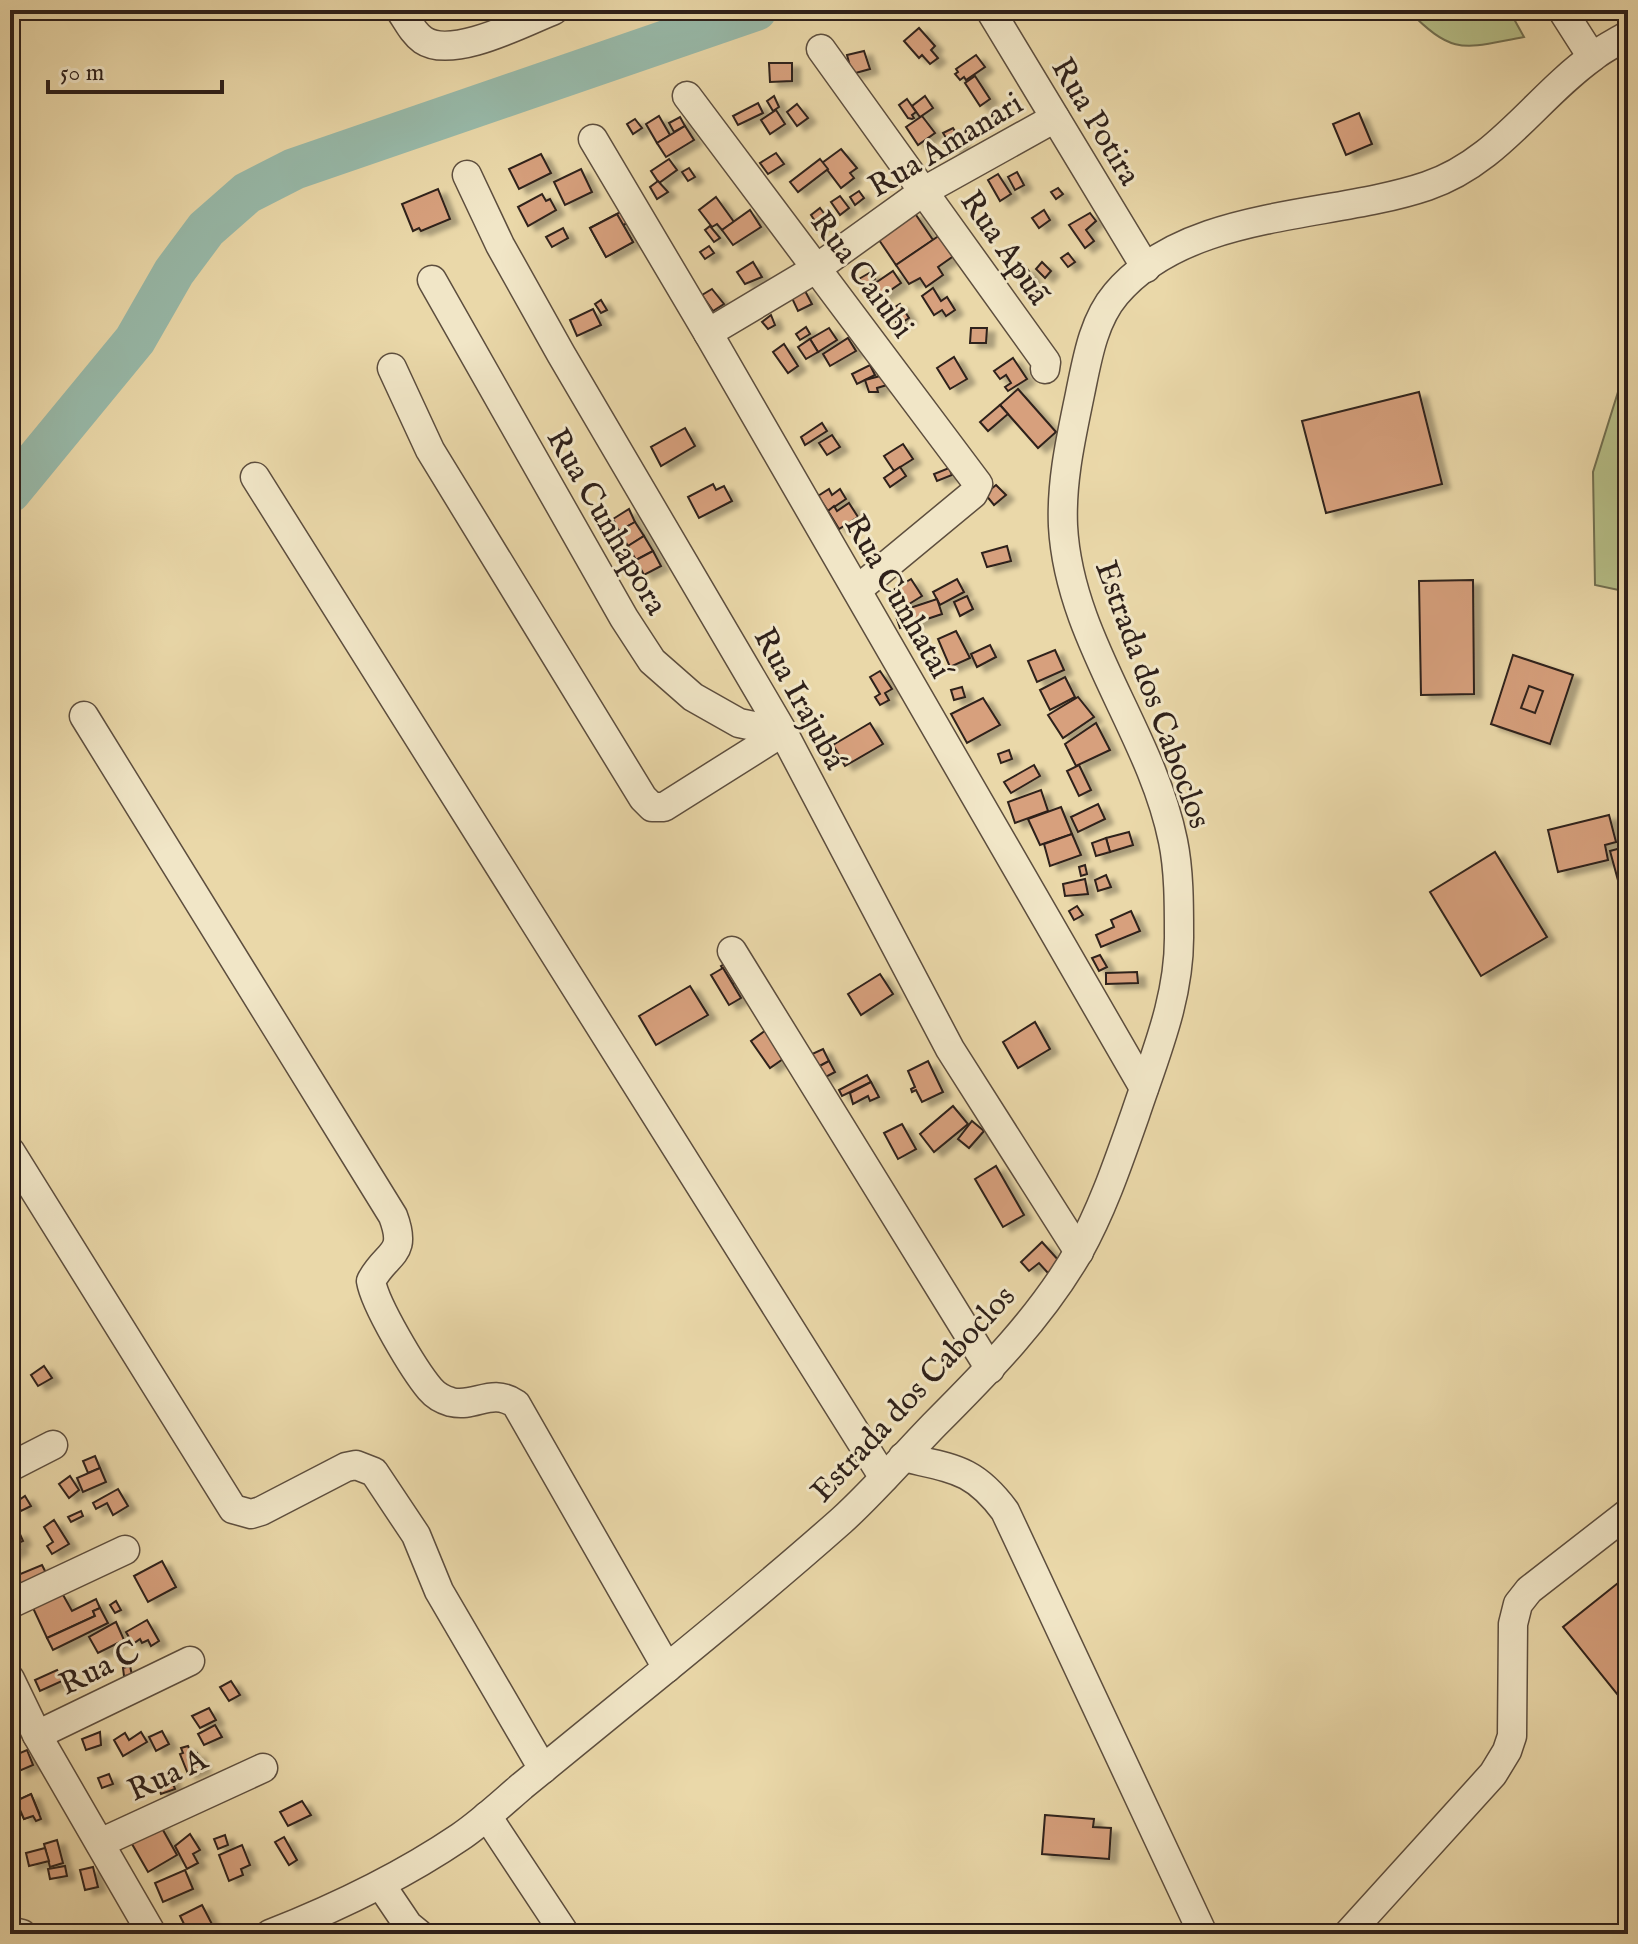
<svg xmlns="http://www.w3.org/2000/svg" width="1638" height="1944" font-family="'IM FELL English',serif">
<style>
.green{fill:#b6bf88;stroke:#727051;stroke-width:2}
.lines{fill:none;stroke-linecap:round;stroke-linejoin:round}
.river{stroke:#98baaa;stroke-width:42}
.building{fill:#d7a07d;stroke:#2e201a;stroke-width:2;filter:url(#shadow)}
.minor-casing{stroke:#5d4e3e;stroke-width:31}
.minor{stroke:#f1e6c7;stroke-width:28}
.labels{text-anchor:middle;stroke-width:6;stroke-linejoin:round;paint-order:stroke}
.street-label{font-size:32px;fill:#2e201a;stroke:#f1e6c7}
</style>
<defs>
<filter id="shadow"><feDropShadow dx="8" dy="4.5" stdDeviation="2" flood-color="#0004"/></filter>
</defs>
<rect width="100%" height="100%" fill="#ead8a9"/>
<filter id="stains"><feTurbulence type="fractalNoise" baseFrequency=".0025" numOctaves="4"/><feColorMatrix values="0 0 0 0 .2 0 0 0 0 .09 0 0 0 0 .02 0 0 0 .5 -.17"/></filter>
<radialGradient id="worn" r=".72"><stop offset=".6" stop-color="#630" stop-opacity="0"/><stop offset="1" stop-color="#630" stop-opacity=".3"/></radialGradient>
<!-- green -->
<g class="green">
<path d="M1408,10H1509L1524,37C1464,48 1454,57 1408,10Z"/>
<polygon points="1628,360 1628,592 1595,585 1593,472"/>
</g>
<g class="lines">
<!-- river -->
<polyline class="river" points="10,492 135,340 174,272 206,229 247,193 294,169 756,10"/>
</g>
<!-- building -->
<g class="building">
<polygon points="919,28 935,46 931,50 938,58 930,64 922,55 919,58 904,41"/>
<polygon points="864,51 870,69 852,74 847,55"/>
<polygon points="976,55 985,67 966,80 964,77 960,80 955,74 958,72 956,69"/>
<polygon points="769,63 792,63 792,81 770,82"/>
<polygon points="975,76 990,99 980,106 965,83"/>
<polygon points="774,96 779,107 773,111 767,101"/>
<polygon points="925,96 933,108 920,117 912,106"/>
<polygon points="907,99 916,112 912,115 914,118 912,119 908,118 899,105"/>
<polygon points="758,103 763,113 738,125 733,116"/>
<polygon points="797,104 808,118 797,126 787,112"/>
<polygon points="776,110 785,124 770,134 761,120"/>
<polygon points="1359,113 1372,144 1346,155 1333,124"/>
<polygon points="659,116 670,135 657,143 646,124"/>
<polygon points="922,116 935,133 918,145 906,127"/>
<polygon points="680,117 685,126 674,132 669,123"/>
<polygon points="635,119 642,128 633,134 627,124"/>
<polygon points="685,126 694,140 666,157 657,143"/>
<polygon points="953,128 962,143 953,149 943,133"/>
<polygon points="841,149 857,168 850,173 854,178 841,188 822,163"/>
<polygon points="776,153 784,164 768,174 760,163"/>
<polygon points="541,154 551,173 519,189 509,169"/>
<polygon points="669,159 677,170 659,183 651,171"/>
<polygon points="820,159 828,169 798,192 790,182"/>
<polygon points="689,168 695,177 688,181 682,172"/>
<polygon points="581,169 592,192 565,205 554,182"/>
<polygon points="1017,172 1024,185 1015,190 1008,177"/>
<polygon points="998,174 1011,194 1000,201 988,180"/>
<polygon points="658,181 668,192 657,199 650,187"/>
<polygon points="1058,188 1063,194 1056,199 1051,192"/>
<polygon points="438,189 450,219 421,231 419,228 413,231 402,204"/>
<polygon points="859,191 864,198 855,205 850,197"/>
<polygon points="542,194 546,201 550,199 556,210 528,226 518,207"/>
<polygon points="840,196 849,208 840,215 831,202"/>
<polygon points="716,197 734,222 722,230 717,224 712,227 699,210"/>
<polygon points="820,208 829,220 819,227 811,215"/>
<polygon points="624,210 630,222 623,225 633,242 606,257 590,228"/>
<polygon points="750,210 761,227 733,245 722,230"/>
<polygon points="1044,210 1050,220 1039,228 1032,218"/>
<polygon points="914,212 933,240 896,265 877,237"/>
<polygon points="1090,213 1096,221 1086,230 1094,241 1085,248 1069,225"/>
<polygon points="617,214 633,242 606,257 590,228"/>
<polygon points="710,226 720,238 714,242 705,230"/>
<polygon points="563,228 568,238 552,247 546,237"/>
<polygon points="940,235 955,255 938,267 943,275 926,287 920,278 909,284 896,265"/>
<polygon points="709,246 714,253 705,259 700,252"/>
<polygon points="1068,253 1075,262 1068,267 1061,258"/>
<polygon points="753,262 762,277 745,284 737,272"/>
<polygon points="1042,262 1051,271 1045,278 1036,269"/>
<polygon points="1026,267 1034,279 1024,286 1016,273"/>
<polygon points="893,271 901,283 882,296 874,284"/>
<polygon points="871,272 875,279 861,287 857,280"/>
<polygon points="933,288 941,301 947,297 955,310 946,316 942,310 934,315 922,296"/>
<polygon points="712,289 724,304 713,311 702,295"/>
<polygon points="804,289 812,304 798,311 791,296"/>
<polygon points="601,300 607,310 601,313 595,304"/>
<polygon points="900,304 909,318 898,325 889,311"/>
<polygon points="593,309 601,325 577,336 570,320"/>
<polygon points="771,315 775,325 768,329 762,322"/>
<polygon points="806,327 810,334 800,340 796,334"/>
<polygon points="829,328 837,340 818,352 810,339"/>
<polygon points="971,328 987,328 986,343 970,343"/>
<polygon points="848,338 856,351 830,366 823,354"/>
<polygon points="810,339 818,352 806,359 798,347"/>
<polygon points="784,344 798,366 788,373 773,352"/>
<polygon points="954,357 967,379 950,389 937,368"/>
<polygon points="1013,358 1027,379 1008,391 1005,387 1011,383 1006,375 1000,379 994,371"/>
<polygon points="870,365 875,375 857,384 852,374"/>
<polygon points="884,375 887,385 877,388 878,392 869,392 865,380"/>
<polygon points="1018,389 1056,432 1038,448 1000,405"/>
<polygon points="1419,392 1442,484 1326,513 1302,421"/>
<polygon points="1000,405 1008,414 988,431 980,422"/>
<polygon points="822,423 827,431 805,445 801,437"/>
<polygon points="685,428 695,446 661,466 651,447"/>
<polygon points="832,435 840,447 827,455 819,443"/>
<polygon points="903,444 913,459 894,471 884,456"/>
<polygon points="900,467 906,476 890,487 884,478"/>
<polygon points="949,468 952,475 937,481 934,474"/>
<polygon points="713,484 716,490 724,486 732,501 699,518 688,497"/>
<polygon points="996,485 1006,495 994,505 985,494"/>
<polygon points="829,489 832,495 840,489 846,499 828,511 818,496"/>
<polygon points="849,503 858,517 839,529 828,511 834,506 837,511"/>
<polygon points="629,509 635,522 619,531 613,519"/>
<polygon points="635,522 644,536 628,546 619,531"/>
<polygon points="644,536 653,551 636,560 628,546"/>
<polygon points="1007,546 1011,561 987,567 982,553"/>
<polygon points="653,551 661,566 644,575 636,560"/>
<polygon points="911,579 922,596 901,609 890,592"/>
<polygon points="957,579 964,592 940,605 933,592"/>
<polygon points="1473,580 1474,694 1421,695 1419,581"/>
<polygon points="967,596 973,609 960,616 954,602"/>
<polygon points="937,599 942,614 900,628 895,613"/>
<polygon points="956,631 970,658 950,667 938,639"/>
<polygon points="990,645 996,657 977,667 971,654"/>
<polygon points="1055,650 1064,670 1037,682 1028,661"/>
<polygon points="1513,655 1573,675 1550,744 1491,724"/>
<polygon points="880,671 892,689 885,693 889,700 880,705 875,697 880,694 870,677"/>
<polygon points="1065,677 1075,697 1050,710 1040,690"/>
<polygon points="1529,686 1543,691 1535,713 1521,708"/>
<polygon points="962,687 965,697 954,700 951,690"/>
<polygon points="1078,697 1094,717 1063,738 1048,715"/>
<polygon points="983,698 1000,725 967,743 951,714"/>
<polygon points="870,723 883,744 845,766 833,745"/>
<polygon points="1096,723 1110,750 1076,766 1065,744"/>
<polygon points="1009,750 1012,759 1001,763 998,754"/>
<polygon points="1034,765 1040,776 1011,793 1004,782"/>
<polygon points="1079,765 1091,790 1079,796 1067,771"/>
<polygon points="1041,790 1048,811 1015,823 1008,802"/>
<polygon points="1098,804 1105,819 1078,832 1071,817"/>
<polygon points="1061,807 1072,834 1040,845 1028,819"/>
<polygon points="1609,815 1616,842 1605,845 1608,860 1558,872 1548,830"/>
<polygon points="1129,832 1133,845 1110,852 1106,838"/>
<polygon points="1072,834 1081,855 1050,866 1044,844"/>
<polygon points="1106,838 1110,852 1096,856 1092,843"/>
<polygon points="1628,846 1628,894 1622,895 1610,851"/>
<polygon points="1495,852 1547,937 1481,976 1430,892"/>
<polygon points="1085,865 1087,874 1081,876 1079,867"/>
<polygon points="1106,875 1111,887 1098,891 1095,880"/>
<polygon points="1085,879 1088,894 1065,896 1063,884"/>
<polygon points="1077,906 1083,915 1074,920 1069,911"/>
<polygon points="1131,911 1140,931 1101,947 1096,935 1114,927 1111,920"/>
<polygon points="1100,955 1107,967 1099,971 1092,958"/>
<polygon points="731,960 742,978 733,984 721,966"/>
<polygon points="723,968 741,998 729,1005 711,975"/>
<polygon points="1137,972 1138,983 1106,984 1106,973"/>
<polygon points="880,974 893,994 861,1015 848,994"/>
<polygon points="690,986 708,1015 656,1045 639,1016"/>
<polygon points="1035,1022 1050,1049 1018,1068 1003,1042"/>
<polygon points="766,1030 783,1059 770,1068 751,1041"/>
<polygon points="823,1049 829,1061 816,1068 810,1055"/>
<polygon points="829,1061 835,1072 822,1079 816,1068"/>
<polygon points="928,1061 943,1092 922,1102 916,1090 912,1092 911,1089 915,1087 908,1071"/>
<polygon points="867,1075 871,1082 842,1096 839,1090"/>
<polygon points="871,1082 879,1097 870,1101 868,1096 853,1104 850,1093"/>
<polygon points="953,1106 968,1124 934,1152 920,1134"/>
<polygon points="972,1121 984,1131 969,1148 958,1139"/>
<polygon points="902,1124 916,1149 898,1159 884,1133"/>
<polygon points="996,1166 1024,1215 1003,1227 975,1179"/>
<polygon points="1042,1242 1060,1262 1048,1273 1039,1263 1029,1271 1021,1262"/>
<polygon points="44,1366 52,1378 38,1386 31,1375"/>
<polygon points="95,1456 100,1468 88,1473 83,1461"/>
<polygon points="100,1468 106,1482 83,1492 77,1478"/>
<polygon points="70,1476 79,1490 69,1498 59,1484"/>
<polygon points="118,1489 128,1506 113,1515 107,1503 96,1509 93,1503"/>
<polygon points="25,1496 31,1506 21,1511 16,1502"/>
<polygon points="81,1511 83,1516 71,1522 68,1517"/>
<polygon points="54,1520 69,1544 52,1554 47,1546 53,1542 44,1527"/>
<polygon points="19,1532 23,1541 18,1543 20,1549 10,1555 10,1537"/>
<polygon points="162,1561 176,1587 148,1602 134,1576"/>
<polygon points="42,1565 48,1577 18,1590 13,1577"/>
<polygon points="1628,1575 1628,1686 1617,1694 1563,1627"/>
<polygon points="62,1593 72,1611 96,1599 100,1608 93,1611 95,1616 47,1638 33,1608"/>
<polygon points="116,1601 121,1610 115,1613 110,1605"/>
<polygon points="100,1608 108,1623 53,1650 47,1638 95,1616 93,1611"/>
<polygon points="147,1620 159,1641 151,1646 148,1640 142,1643 140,1639 133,1644 126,1632"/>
<polygon points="116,1622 124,1640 98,1653 89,1637"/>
<polygon points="130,1666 132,1675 124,1676 123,1668"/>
<polygon points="57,1670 62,1681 40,1691 35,1680"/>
<polygon points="231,1681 240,1695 229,1701 220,1687"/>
<polygon points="209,1708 216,1720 200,1728 192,1716"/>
<polygon points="215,1725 222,1737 204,1745 198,1734"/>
<polygon points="162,1731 169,1744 156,1751 149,1737"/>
<polygon points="100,1732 101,1745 86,1750 82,1739"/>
<polygon points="141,1732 147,1742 123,1756 114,1740 125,1733 129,1740"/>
<polygon points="188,1746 192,1755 197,1753 203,1768 188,1774 180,1754 183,1753 181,1748"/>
<polygon points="27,1750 33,1765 19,1771 13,1756"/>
<polygon points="168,1771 175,1789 161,1794 155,1776"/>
<polygon points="109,1774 113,1784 102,1788 98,1778"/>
<polygon points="31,1794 39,1813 24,1819 16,1801"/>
<polygon points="31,1794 41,1819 36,1821 33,1816 24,1819 16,1801"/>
<polygon points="302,1801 311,1815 288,1826 280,1812"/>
<polygon points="1045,1815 1094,1819 1093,1827 1111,1828 1109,1859 1042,1854"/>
<polygon points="159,1823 177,1855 148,1872 132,1844 152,1832"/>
<polygon points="190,1834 200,1850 193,1854 198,1863 187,1869 175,1846"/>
<polygon points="225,1835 228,1845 218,1849 214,1839"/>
<polygon points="284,1837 297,1860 289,1865 275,1842"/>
<polygon points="57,1840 63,1863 50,1867 44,1844"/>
<polygon points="242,1845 250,1865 241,1869 243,1875 229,1881 219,1855"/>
<polygon points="45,1848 49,1861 29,1866 26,1853"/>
<polygon points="65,1866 67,1876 50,1879 48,1869"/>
<polygon points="93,1867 98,1887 85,1890 80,1870"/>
<polygon points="185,1870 193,1889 163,1902 155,1883"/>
<polygon points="202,1905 214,1928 201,1934 189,1934 180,1916"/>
</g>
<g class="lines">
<!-- minor casing -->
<g class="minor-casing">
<g id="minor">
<path d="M400,10C407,20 413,33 423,40C452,60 524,22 554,10"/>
<polyline points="990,10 1146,268"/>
<polyline points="1562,10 1592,57"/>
<polyline points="821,49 1046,362 1045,369"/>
<polyline points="687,96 978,484 973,494 857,590"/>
<polyline points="593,139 708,333 1144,1088"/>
<polyline points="467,175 500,245 561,354 783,732 950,1049 1079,1252"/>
<polyline points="432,280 624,618 652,661 693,697 739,723 783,732"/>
<polyline points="708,333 817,268 924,191 1055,118"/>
<polyline points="392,368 430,450 643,798 652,807 664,807 783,732"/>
<polyline points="255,477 884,1478"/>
<path d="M84,716L393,1216C408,1256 387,1251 371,1281C375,1305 414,1370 430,1389C435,1395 444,1400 451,1402C476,1408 491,1387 516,1404L667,1668"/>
<polyline points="732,951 990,1369"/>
<polyline points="10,1151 233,1509 251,1514 261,1511 346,1467 356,1465 374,1472 416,1535 439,1591 543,1769"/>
<path d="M903,1457C953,1469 973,1468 1005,1511L1203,1934"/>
<polyline points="10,1467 53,1445"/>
<polyline points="10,1604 125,1550"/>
<polyline points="10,1679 37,1735 152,1934"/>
<polyline points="37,1735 190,1661"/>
<polyline points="487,1816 565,1934"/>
<polyline points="100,1843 263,1768"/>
<polyline points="381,1885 408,1925 419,1934"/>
<polyline points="10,1931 22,1934"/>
<path d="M270,1934C336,1908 401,1877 460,1837C482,1822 501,1804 522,1786C556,1758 591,1730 625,1702C698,1643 771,1583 841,1521C874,1491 903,1457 934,1425C987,1372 1042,1316 1079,1251C1103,1208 1119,1160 1135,1115C1155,1055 1180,998 1179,934C1179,904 1179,870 1173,841C1151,732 1069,639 1063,526C1061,481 1071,438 1080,394C1087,360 1093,321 1116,294C1188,209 1330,219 1427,186C1498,162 1535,98 1594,56C1604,48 1617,42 1628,35"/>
<polyline points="1348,1934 1493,1774 1507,1751 1512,1736 1513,1624 1518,1604 1529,1590 1628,1513"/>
</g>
</g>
<!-- minor -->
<use href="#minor" class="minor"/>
</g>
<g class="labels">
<!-- street labels -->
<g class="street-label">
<text transform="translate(1097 121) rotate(59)" y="11">Rua Potira</text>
<text transform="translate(945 144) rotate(-31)" y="11">Rua Amanari</text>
<text transform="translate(1006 247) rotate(55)" y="11">Rua Apuã</text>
<text transform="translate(863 274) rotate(53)" y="11">Rua Caiubi</text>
<text transform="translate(608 521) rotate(60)" y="11">Rua Cunhapora</text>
<text transform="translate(899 596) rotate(60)" y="11">Rua Cunhataí</text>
<text transform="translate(1154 694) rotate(70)" y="11">Estrada dos Caboclos</text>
<text transform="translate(801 698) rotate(61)" y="11">Rua Irajubá</text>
<text transform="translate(912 1393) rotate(-47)" y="11">Estrada dos Caboclos</text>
<text transform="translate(99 1667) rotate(-26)" y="11">Rua C</text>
<text transform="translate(167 1774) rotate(-25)" y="11">Rua A</text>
</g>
</g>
<!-- margin -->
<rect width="1638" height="1944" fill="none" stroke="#ead8a9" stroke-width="40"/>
<rect x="12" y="12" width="1614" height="1920" fill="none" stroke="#2e201a" stroke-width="4"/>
<rect x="20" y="20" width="1598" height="1904" fill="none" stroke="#2e201a" stroke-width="2"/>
<!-- scale -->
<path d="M48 80v12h174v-12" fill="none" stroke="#2e201a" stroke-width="4"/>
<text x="60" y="80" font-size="24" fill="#2e201a" stroke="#f1e6c7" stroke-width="6" paint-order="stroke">50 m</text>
<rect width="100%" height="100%" filter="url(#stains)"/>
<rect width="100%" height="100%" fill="url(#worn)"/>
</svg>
